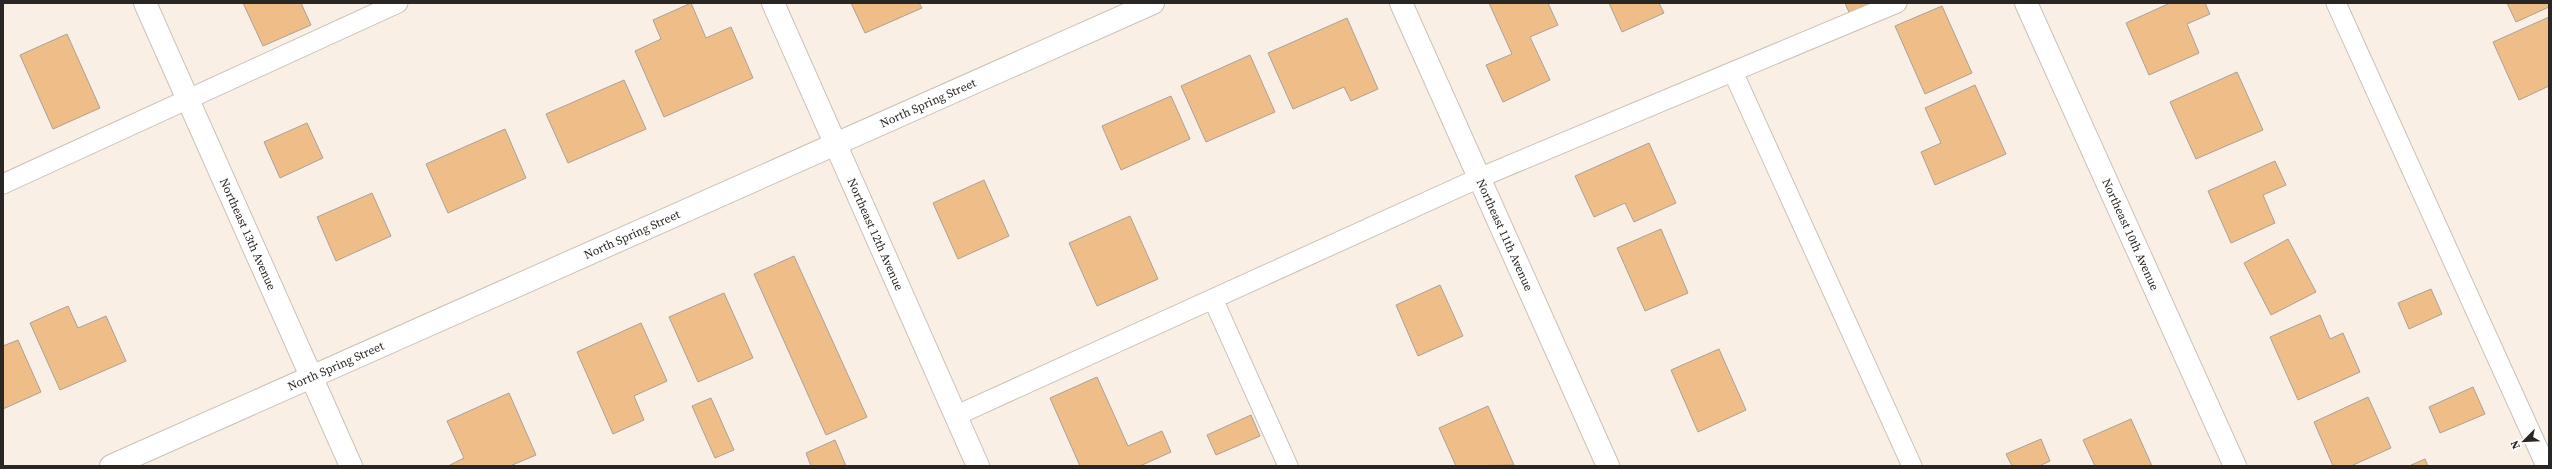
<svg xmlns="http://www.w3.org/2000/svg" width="2552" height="469" font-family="'Source Serif 4',serif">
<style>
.building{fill:#efbd87;stroke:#aaa198}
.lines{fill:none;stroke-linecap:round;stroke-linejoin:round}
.lane-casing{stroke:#cac1b7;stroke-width:21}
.street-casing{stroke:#cac1b7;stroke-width:24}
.lane{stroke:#fff;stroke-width:19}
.street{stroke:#fff;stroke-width:22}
.labels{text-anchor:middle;stroke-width:3;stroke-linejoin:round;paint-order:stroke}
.street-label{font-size:12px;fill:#2a2623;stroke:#fff}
</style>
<rect width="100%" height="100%" fill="#f9efe5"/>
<!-- building -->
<g class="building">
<polygon points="243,3 301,3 311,25 263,46"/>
<polygon points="691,3 706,38 731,27 753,78 664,117 635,51 661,39 653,20"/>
<polygon points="851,3 919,3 922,8 865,33"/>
<polygon points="1489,3 1548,3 1558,25 1530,37 1550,80 1503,102 1486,65 1512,54"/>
<polygon points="1609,3 1659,3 1664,13 1622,32"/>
<polygon points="1845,3 1882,3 1851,17"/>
<polygon points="2170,3 2205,3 2210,14 2187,24 2199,53 2149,75 2126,23"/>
<polygon points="2507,3 2549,3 2549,7 2516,22"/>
<polygon points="1942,6 1972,73 1925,94 1895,26"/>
<polygon points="2549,17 2549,86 2519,100 2493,42"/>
<polygon points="1347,18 1378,89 1351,101 1344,87 1293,109 1268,53"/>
<polygon points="67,34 100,108 53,129 20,55"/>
<polygon points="1250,55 1275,112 1206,142 1181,86"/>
<polygon points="2237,72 2263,130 2196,159 2170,102"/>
<polygon points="624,80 646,129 568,163 546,114"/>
<polygon points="1975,85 2006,154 1935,185 1921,152 1941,143 1925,108"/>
<polygon points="1171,96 1190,139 1121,170 1102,126"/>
<polygon points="307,123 323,158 280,178 264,142"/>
<polygon points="505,129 526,178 448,213 426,164"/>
<polygon points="1649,143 1676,203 1634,222 1625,203 1594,217 1575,176"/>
<polygon points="2275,161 2286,185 2263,195 2275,223 2231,243 2208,191"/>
<polygon points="984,180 1009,236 958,259 933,203"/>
<polygon points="372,193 391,236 336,261 317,217"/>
<polygon points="1130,216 1158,279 1097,306 1069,243"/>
<polygon points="1661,229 1688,293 1645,311 1617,248"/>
<polygon points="2288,239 2316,292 2271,315 2244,263"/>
<polygon points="794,256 867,417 826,435 754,274"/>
<polygon points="1440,285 1463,336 1418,356 1396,305"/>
<polygon points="2431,289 2442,314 2409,329 2398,303"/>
<polygon points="724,293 753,358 698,382 669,317"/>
<polygon points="68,306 78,328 106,316 126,361 60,390 30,323"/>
<polygon points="2320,315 2330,339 2343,333 2360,372 2298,400 2270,337"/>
<polygon points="641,323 667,381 634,396 644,420 613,434 577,352"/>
<polygon points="18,340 41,392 3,409 3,346"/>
<polygon points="1719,349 1746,410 1698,432 1671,370"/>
<polygon points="1097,377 1128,446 1162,431 1171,452 1140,466 1080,466 1050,398"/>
<polygon points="2473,387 2485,414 2440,433 2429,407"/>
<polygon points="509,393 536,455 510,466 448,466 464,458 447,421"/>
<polygon points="2368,397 2391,448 2351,466 2333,466 2314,422"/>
<polygon points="711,398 734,450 715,458 692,406"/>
<polygon points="1488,406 1514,465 1456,466 1439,428"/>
<polygon points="1251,415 1260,436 1216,455 1207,435"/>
<polygon points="2131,419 2152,466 2095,466 2083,440"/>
<polygon points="2041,439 2050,461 2039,466 2012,466 2006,454"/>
<polygon points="835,440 846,466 811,466 806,453"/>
<polygon points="2425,459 2428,466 2409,466"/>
</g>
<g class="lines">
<!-- lane casing -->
<g class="lane-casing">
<g id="lane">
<polyline points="2336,3 2546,466"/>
<polyline points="1733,72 1912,466"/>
<polyline points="3,184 398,3"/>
<polyline points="1213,299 1288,466"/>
<polyline points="955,416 1479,178 1897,3"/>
</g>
</g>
<!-- street casing -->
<g class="street-casing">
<g id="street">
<path id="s1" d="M145,3L351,466"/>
<path id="s2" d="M773,3L978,466"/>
<path id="s3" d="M1401,3L1608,466"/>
<path id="s4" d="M2026,3L2235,466"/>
<path id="s5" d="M111,466L1153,3"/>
</g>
</g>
<!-- lane -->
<use href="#lane" class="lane"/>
<!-- street -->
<use href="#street" class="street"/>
</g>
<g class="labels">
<!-- street labels -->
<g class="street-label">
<text dy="4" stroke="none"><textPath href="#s5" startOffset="894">North Spring Street</textPath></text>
<text dy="4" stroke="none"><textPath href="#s1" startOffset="253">Northeast 13th Avenue</textPath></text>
<text dy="4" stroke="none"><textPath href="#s5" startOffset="570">North Spring Street</textPath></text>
<text dy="4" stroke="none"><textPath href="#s2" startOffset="253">Northeast 12th Avenue</textPath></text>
<text dy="4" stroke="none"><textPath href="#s3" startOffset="254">Northeast 11th Avenue</textPath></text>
<text dy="4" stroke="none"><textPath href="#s4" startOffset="254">Northeast 10th Avenue</textPath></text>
<text dy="4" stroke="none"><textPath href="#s5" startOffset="246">North Spring Street</textPath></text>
</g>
</g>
<!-- border -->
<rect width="2552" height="469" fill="none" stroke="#2a2623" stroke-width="8"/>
<!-- north arrow -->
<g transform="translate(2524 441) rotate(246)" stroke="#ffffff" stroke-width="3" paint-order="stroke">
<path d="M0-3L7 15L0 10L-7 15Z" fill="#2a2623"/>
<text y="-6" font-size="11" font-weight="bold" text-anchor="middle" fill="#2a2623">N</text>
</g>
</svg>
